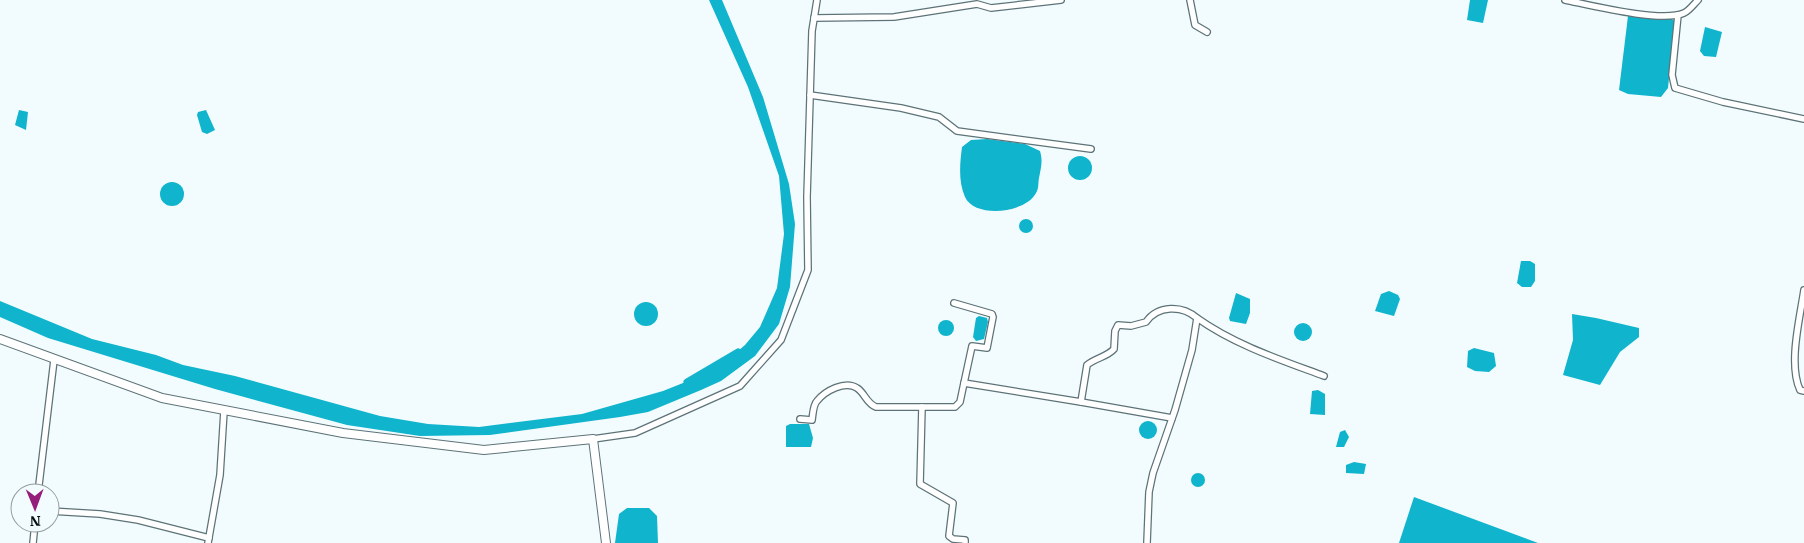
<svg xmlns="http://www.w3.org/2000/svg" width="1804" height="543" font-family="'IBM Plex Serif',serif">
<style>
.water{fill:#10b4cd}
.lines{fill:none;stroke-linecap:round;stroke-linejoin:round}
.canal{stroke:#10b4cd;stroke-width:7}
.minor-casing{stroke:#5d7378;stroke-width:8}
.secondary-casing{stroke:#5d7378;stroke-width:10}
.minor{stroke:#fff;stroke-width:5.5}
.secondary{stroke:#fff;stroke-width:8}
</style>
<rect width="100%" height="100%" fill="#f2fcfe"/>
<!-- water -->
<g class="water">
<polygon points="709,0 722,0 763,97 789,184 795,224 790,287 779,324 755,356 721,381 701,390 648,412 620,417 490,435 420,436 347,425 215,389 48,338 0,317 0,301 92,339 156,355 183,365 235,376 380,416 428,424 479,427 582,414 663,391 698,377 724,363 745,345 760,327 777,288 784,234 779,176 748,87"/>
<polygon points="1470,0 1488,0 1483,23 1467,20"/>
<polygon points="1628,16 1670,18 1675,21 1668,88 1661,97 1628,94 1619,90"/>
<polygon points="1705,27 1722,32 1716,57 1704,56 1700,51"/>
<polygon points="19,110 28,112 26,130 15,125"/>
<polygon points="206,110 215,130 207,134 202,132 197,115 198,112"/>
<path d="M987,139L1025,144L1040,151C1043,161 1041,168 1039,178C1038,182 1039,189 1036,193C1026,213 975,219 965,197C958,181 960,163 962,147L971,140Z"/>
<circle cx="1080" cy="168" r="12"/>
<circle cx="172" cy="194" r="12"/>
<circle cx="1026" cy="226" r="7"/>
<polygon points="1521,261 1530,261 1535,264 1535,281 1531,287 1522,287 1517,283"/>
<polygon points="1389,291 1398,295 1400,299 1394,316 1375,311 1381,294"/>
<polygon points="1236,293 1250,299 1250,313 1246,324 1230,321 1229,318"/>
<circle cx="646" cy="314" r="12"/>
<polygon points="1572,314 1596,318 1639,328 1639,337 1620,352 1600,385 1563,375 1573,340"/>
<polygon points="979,316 987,318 988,322 984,339 976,341 973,337 976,318"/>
<circle cx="946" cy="328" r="8"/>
<circle cx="1303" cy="332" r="9"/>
<polygon points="1474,348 1494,353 1496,366 1489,372 1475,371 1467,367 1468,351"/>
<polygon points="1318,390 1325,394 1325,415 1310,414 1312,391"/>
<circle cx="1148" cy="430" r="9"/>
<polygon points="790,424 809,424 813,438 811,447 786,447 786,426"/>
<polygon points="1345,430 1349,437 1344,447 1336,447 1340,432"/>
<polygon points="1354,462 1366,464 1364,474 1346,473 1346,465"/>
<circle cx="1198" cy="480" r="7"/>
<polygon points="1414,497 1538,543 1399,543"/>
<polygon points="627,508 649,508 657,516 658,543 615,543 619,514"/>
</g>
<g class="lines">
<!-- canal -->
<polyline class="canal" points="687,382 738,352"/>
<!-- minor casing -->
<g class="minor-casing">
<g id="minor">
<polyline points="1190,0 1195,25 1207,32"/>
<path d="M1565,0C1590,5 1661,23 1684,13C1689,11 1694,4 1698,0"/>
<polyline points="1678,15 1672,75 1675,88 1723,102 1804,119"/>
<polyline points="814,18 894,17 977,4 991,8 1061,0"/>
<polyline points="810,95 901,108 939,117 957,131 1091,149"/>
<path d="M1804,290C1800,318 1788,364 1800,390L1804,391"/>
<path d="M954,303L992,314L993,317L987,348L972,346L964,383L1081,402L1087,365C1095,358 1107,357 1114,349L1115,331L1118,325L1131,326L1146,322C1158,305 1182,305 1197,318L1192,350L1175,410L1153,473L1149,492L1147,543"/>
<path d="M1197,318C1235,345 1281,360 1324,376"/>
<polyline points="1081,402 1172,418"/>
<polyline points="922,407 920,484 953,503 949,536 953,539 965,540 965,543"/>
<path d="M800,419L812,420C813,414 813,405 817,401C825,391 845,380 857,388C865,393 866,403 876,407H955L960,402L964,383"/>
<polyline points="593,439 635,433 740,386 781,340 808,270 807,197 812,31 817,0"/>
<polyline points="38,493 54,360"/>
<polyline points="50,511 100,514 138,520 209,538"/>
<polyline points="33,543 35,523"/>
<polyline points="208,543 220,475 224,411"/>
</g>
</g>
<!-- secondary casing -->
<g class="secondary-casing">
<polyline id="secondary" points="0,339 162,398 343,433 484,450 593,439 606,543"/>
</g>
<!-- minor -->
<use href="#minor" class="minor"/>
<!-- secondary -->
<use href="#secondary" class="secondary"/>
</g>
<!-- north arrow -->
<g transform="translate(35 508) rotate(179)"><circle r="24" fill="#f2fcfe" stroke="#949d9f"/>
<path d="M0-4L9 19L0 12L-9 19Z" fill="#951e7b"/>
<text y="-8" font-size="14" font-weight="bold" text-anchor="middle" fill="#060e10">N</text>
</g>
</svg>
